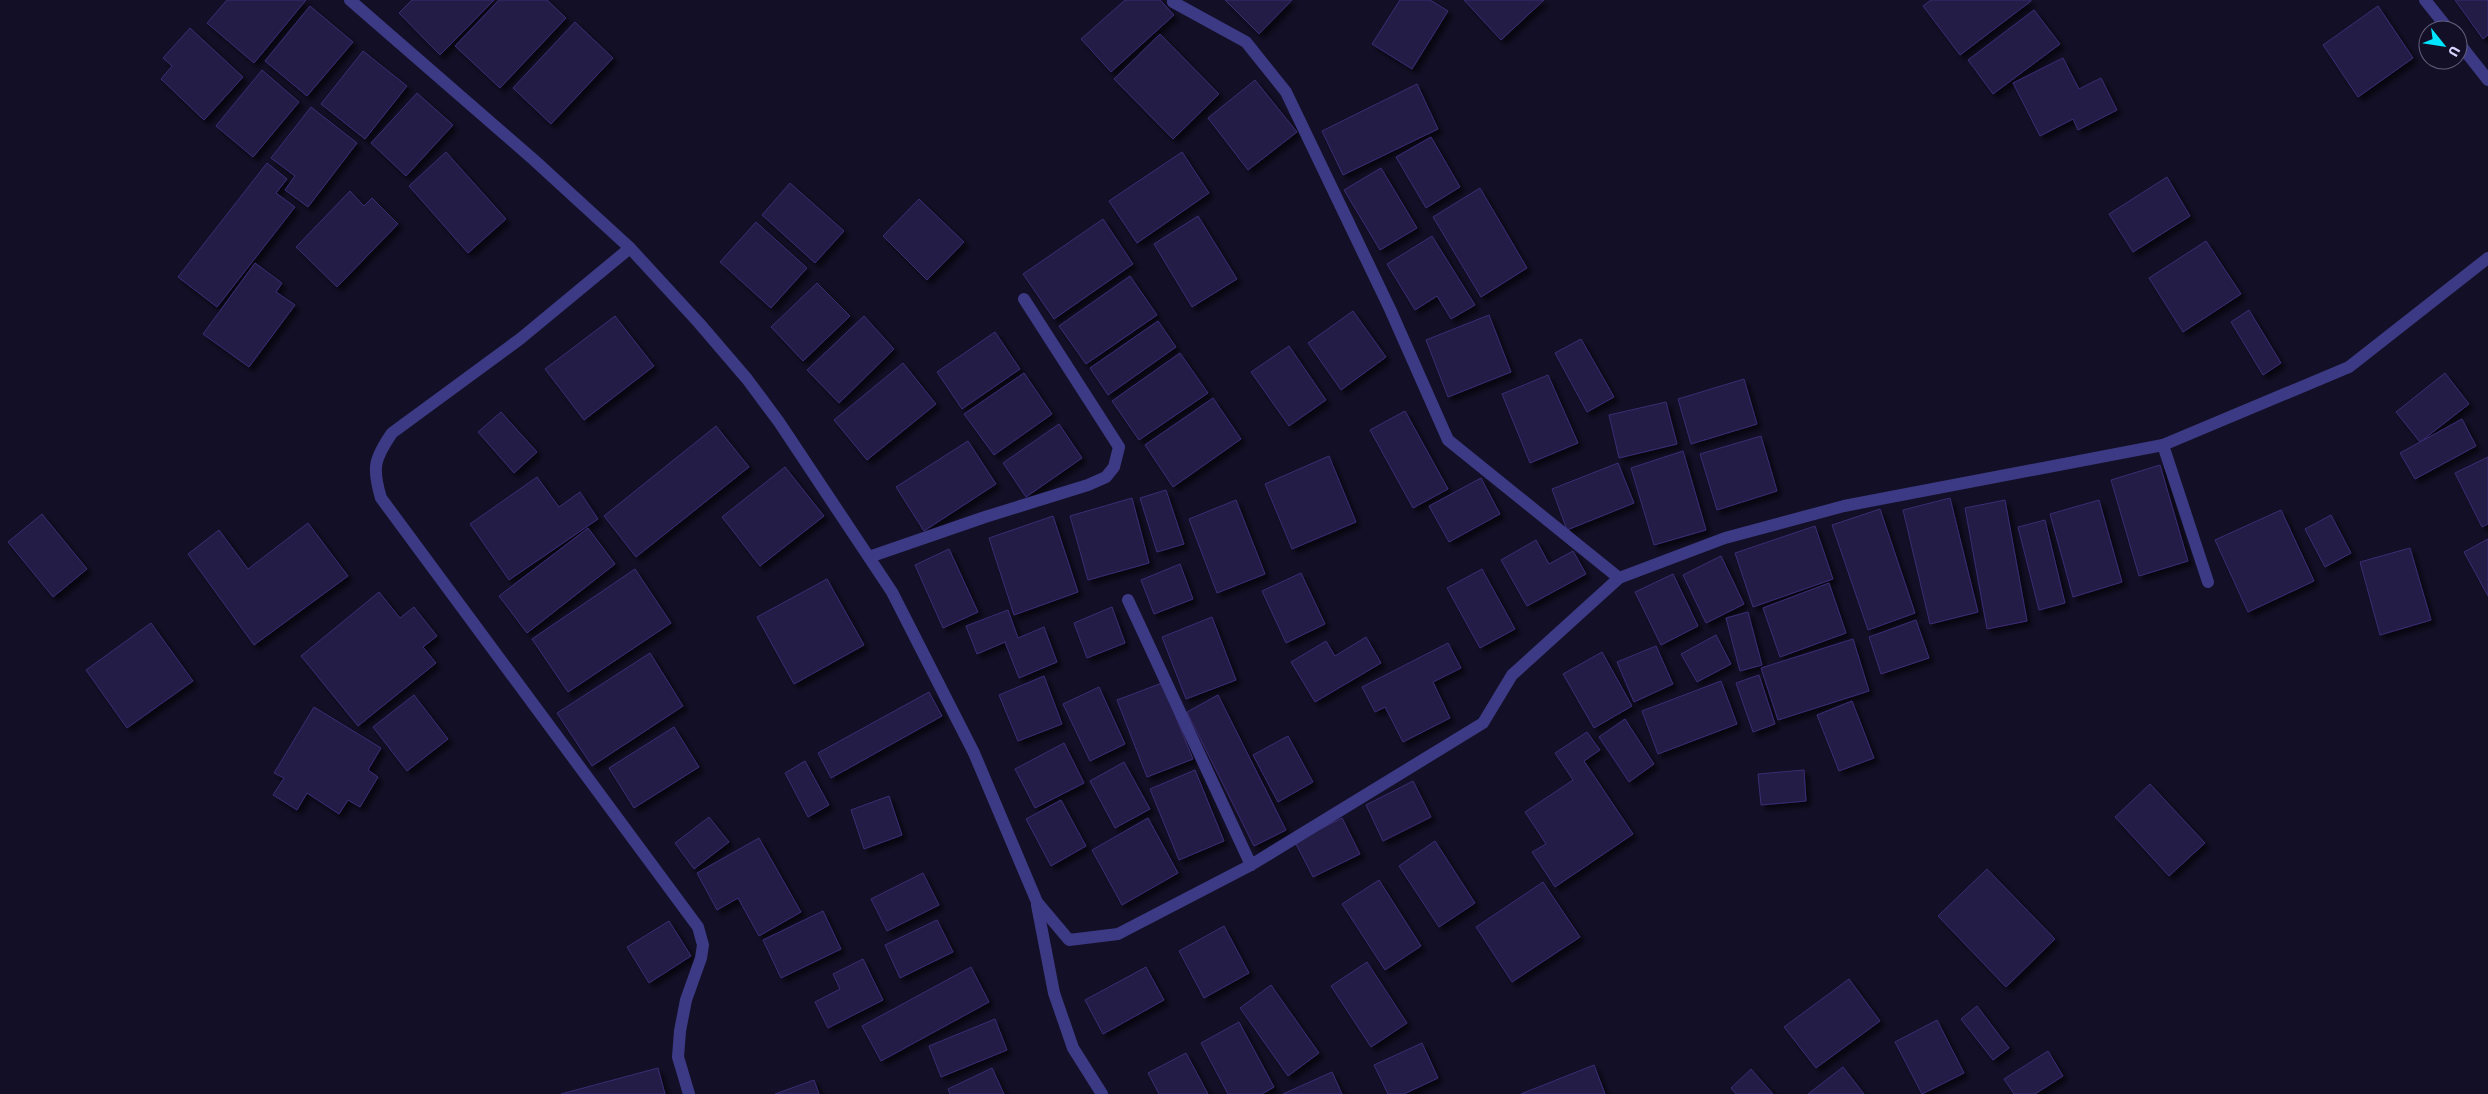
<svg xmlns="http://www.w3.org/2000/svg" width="2488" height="1094" font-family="'Fira Sans',sans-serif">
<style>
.building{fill:#241b47;stroke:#3b2d73;filter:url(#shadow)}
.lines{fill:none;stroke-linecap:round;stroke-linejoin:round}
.minor{stroke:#3d3a85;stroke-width:12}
</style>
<defs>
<filter id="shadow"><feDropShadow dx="4.5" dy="4.5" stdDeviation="2.5" flood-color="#0009"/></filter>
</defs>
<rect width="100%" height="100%" fill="#130f26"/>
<!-- building -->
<g class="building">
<polygon points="227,0 306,0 254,63 207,23"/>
<polygon points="412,0 494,0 440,55 399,13"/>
<polygon points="499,0 547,0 566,18 500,88 455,46"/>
<polygon points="1125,0 1160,0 1174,15 1111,72 1081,39"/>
<polygon points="1225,0 1292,0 1259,34"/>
<polygon points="1400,0 1430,0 1448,11 1412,69 1372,44"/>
<polygon points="1464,0 1544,0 1501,40"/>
<polygon points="1931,0 2031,0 2031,1 1960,55 1923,6"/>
<polygon points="2455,0 2488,0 2488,35 2483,39"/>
<polygon points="310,6 353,42 307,96 265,61"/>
<polygon points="2378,6 2413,58 2358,97 2323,45"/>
<polygon points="2034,10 2060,44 1993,94 1968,60"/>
<polygon points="575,22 613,58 551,124 513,88"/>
<polygon points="190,28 243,77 204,120 161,79 172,66 163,58"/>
<polygon points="1160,34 1219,94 1173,139 1114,79"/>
<polygon points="363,51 407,86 365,139 321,104"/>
<polygon points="2063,58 2079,89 2101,78 2117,110 2078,130 2073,119 2040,136 2013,83"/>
<polygon points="262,70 299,102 253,157 216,126"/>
<polygon points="1255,80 1297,132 1248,170 1208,118"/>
<polygon points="1417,84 1438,129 1343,175 1322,131"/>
<polygon points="417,93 453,125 406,176 371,143"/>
<polygon points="311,107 357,143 308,207 285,190 295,176 271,158"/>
<polygon points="1431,137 1460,187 1426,208 1396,157"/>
<polygon points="446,152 506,219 468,253 409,186"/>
<polygon points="1182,152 1209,193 1137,243 1109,201"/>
<polygon points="267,163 287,179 276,193 295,207 217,307 178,277"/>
<polygon points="1381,168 1417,228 1380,250 1344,190"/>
<polygon points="2167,177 2190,216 2133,252 2109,214"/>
<polygon points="790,183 844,231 815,263 762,215"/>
<polygon points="1480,188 1527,268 1481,297 1433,217"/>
<polygon points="350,191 364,206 372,198 398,224 337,287 296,247"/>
<polygon points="919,199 964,242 927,280 883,236"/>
<polygon points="1198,216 1237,279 1192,307 1154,244"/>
<polygon points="1103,219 1133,264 1054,319 1023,274"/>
<polygon points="756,222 807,268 771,308 720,262"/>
<polygon points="1432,236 1475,305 1451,319 1437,296 1415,310 1387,264"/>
<polygon points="2206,241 2241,294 2183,332 2149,278"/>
<polygon points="255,263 282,283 276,292 295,305 249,367 203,334"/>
<polygon points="1130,276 1157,315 1086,364 1059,326"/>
<polygon points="817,283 850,316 803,361 771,327"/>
<polygon points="2249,310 2281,363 2263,375 2231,322"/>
<polygon points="1353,311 1386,357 1341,390 1308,343"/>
<polygon points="1489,315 1511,372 1448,397 1426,340"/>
<polygon points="615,316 654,366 584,420 545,369"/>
<polygon points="864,316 894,349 839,403 807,370"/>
<polygon points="1158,321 1176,347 1108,395 1090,368"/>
<polygon points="995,332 1020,369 962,409 937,372"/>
<polygon points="1581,339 1614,397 1587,412 1555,353"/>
<polygon points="1289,346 1326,400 1289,426 1251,372"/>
<polygon points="1180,353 1208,393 1139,440 1112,401"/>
<polygon points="903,363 936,404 867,460 834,420"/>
<polygon points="1024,373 1052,414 994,455 964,414"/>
<polygon points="2445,373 2469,404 2420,442 2396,412"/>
<polygon points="1548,375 1578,443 1530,463 1502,394"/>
<polygon points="1744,379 1757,424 1691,444 1678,399"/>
<polygon points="1213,398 1241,439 1173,487 1145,445"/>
<polygon points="1666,402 1677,444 1619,458 1609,415"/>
<polygon points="1405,411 1448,489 1413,508 1370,430"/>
<polygon points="501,412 537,452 514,473 478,432"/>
<polygon points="2462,419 2476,446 2415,479 2400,453"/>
<polygon points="1059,424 1082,458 1026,497 1003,463"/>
<polygon points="716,426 749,467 636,557 604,516"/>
<polygon points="1761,436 1777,491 1717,510 1700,454"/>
<polygon points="968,441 996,484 924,531 896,487"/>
<polygon points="1683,451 1706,530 1654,545 1631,468"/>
<polygon points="1329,456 1356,522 1292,549 1265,484"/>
<polygon points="2488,457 2488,524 2482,527 2455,473"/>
<polygon points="1618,463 1634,503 1567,530 1552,489"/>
<polygon points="2160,465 2188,561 2139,576 2111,480"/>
<polygon points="785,467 824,516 760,566 722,517"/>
<polygon points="537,477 559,507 580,492 598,519 509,580 470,524"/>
<polygon points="1481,478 1500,514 1449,542 1429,506"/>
<polygon points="1166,490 1184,544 1157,552 1140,498"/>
<polygon points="1132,498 1149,563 1088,580 1070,516"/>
<polygon points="1950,498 1978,612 1930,624 1903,510"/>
<polygon points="1236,500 1265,574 1217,593 1189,519"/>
<polygon points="2005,500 2027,621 1987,629 1965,508"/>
<polygon points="2099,500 2122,582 2073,597 2050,514"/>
<polygon points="1880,509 1915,613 1868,630 1832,525"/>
<polygon points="2281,510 2314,581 2248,612 2215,540"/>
<polygon points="42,514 87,569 53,597 8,542"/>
<polygon points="2331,515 2351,553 2325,567 2305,529"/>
<polygon points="1053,516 1078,592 1014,615 989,538"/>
<polygon points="2045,520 2065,603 2039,610 2018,527"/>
<polygon points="308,523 348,576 254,645 188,554 219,530 248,569"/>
<polygon points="1815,526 1833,579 1753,607 1735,553"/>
<polygon points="588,528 615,564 527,633 499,596"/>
<polygon points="2488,539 2488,596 2464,552"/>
<polygon points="1536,540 1549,564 1573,551 1586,574 1527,606 1501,560"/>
<polygon points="2410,548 2431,620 2380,635 2360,562"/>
<polygon points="949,549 978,612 943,628 915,565"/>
<polygon points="1721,556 1744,604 1706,623 1683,575"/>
<polygon points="1180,564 1193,599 1154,614 1141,580"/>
<polygon points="635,569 671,623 568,692 532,639"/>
<polygon points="1482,569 1515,629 1480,648 1447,588"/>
<polygon points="1301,573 1325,624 1286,643 1262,591"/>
<polygon points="1673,574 1698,626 1661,645 1635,592"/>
<polygon points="827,579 864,645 794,684 757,617"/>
<polygon points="1829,583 1846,633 1780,657 1763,608"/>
<polygon points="379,592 400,618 414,607 437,636 423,647 436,663 358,726 301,656"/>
<polygon points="1112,607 1125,643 1087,658 1074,623"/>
<polygon points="1008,610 1018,638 1044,627 1057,662 1019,678 1005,642 977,654 966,626"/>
<polygon points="1748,612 1762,665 1740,671 1726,618"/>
<polygon points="1212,617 1236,680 1186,699 1162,637"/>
<polygon points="1916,620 1929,658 1881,674 1869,637"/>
<polygon points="151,623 193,681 127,728 86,670"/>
<polygon points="1716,635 1731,664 1697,682 1681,654"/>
<polygon points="1366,637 1381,663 1315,702 1291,662 1326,641 1335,656"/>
<polygon points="1853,639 1869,691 1778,720 1761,668"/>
<polygon points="1448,643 1461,668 1433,682 1450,718 1403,742 1385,707 1375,712 1362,687"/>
<polygon points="1656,646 1673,684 1634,702 1617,662"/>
<polygon points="1602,652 1632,706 1594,728 1563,674"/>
<polygon points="650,653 683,706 592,766 557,713"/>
<polygon points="1759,675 1775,724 1753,732 1736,683"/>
<polygon points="1044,676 1062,724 1018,741 999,695"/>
<polygon points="1721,681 1737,724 1658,754 1642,711"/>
<polygon points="1162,683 1193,759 1147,777 1117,700"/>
<polygon points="1099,687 1125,744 1090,761 1063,704"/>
<polygon points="929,692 942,716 831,778 818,753"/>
<polygon points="414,695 448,739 407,771 373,727"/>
<polygon points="1218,695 1286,830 1254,846 1187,712"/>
<polygon points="1852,701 1874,758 1839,771 1817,715"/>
<polygon points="314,707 381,748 368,770 378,777 360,807 348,800 339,814 307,793 297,810 273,795 284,778 274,773"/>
<polygon points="1625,719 1654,764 1629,782 1599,737"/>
<polygon points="674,727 699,767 634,808 609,768"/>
<polygon points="1587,732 1600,750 1584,761 1633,834 1555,887 1532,852 1546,844 1525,812 1573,780 1555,753"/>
<polygon points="1288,736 1313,782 1278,802 1253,755"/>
<polygon points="1064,743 1084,783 1035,808 1015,769"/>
<polygon points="805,761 829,805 808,817 785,773"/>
<polygon points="1124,762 1150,809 1115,828 1090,781"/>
<polygon points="1195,770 1224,841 1179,860 1150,789"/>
<polygon points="1804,770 1806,801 1761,805 1758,774"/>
<polygon points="1413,781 1431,817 1383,841 1366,805"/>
<polygon points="2150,784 2205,843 2169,876 2115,817"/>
<polygon points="889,796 902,835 864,849 851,810"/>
<polygon points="1061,800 1086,846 1051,866 1026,819"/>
<polygon points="709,817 729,842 694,869 675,843"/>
<polygon points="1148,818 1178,873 1122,905 1092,850"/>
<polygon points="1342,818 1360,854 1313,877 1295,842"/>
<polygon points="759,838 801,912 759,936 738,898 717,910 697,873"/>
<polygon points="1435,841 1475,903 1439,927 1399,866"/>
<polygon points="1987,869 2055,939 2006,987 1938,916"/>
<polygon points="923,873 939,905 887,931 871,899"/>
<polygon points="1379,880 1421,946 1385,970 1342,904"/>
<polygon points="1543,882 1580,937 1512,982 1476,927"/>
<polygon points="823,911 841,949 781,978 763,940"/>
<polygon points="937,920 953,952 900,978 885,945"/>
<polygon points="669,921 691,956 649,983 627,947"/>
<polygon points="1224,926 1249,973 1204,998 1179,951"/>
<polygon points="863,959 883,1000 828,1028 815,1002 840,989 833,974"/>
<polygon points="1367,962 1407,1023 1371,1047 1331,986"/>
<polygon points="971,967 989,1002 881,1061 862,1026"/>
<polygon points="1146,967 1164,1000 1103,1034 1085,1000"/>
<polygon points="1849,979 1880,1021 1816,1068 1784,1027"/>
<polygon points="1271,985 1319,1053 1288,1076 1240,1008"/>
<polygon points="1977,1006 2009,1048 1993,1060 1961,1019"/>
<polygon points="995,1019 1007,1050 941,1077 929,1046"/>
<polygon points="1937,1020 1964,1073 1922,1094 1895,1042"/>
<polygon points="1239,1022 1274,1087 1262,1094 1228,1094 1201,1043"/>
<polygon points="1422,1043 1438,1078 1404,1094 1388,1094 1374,1065"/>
<polygon points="2048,1051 2063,1076 2035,1094 2014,1094 2004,1079"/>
<polygon points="1186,1053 1208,1094 1159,1094 1148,1073"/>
<polygon points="1594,1065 1605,1094 1521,1094"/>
<polygon points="1843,1067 1864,1094 1808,1094"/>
<polygon points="658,1068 665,1094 561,1094"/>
<polygon points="992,1068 1004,1094 950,1094 948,1089"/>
<polygon points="1751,1069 1773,1094 1736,1094 1731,1088"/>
<polygon points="1332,1072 1342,1094 1283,1094"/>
<polygon points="814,1080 819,1094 775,1094"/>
</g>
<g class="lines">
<!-- minor -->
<g class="minor">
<polyline points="350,0 534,160 630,248 699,323 747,379 779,422 892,592 974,753 1037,902 1069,940 1118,934 1251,865 1483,723 1512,675 1619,578 1725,538 1844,506 2163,445 2349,367 2488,258"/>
<polyline points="1173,0 1173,2 1246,42 1286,92 1390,309 1448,440 1619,578"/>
<polyline points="2425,0 2449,30"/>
<polyline points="2458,42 2488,80"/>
<path d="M630,248L520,339L392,433C374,459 372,468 381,498L698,927L703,945L701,958L686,1000L680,1031L678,1057L689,1094"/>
<polyline points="2163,445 2208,582"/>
<polyline points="869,557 985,517 1088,485 1106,477 1114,467 1119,447 1024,299"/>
<polyline points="1128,600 1251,865"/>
<polyline points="1037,905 1054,993 1073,1048 1102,1094"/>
</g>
</g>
<!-- north arrow -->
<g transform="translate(2443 45) rotate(120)"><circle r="24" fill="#130f26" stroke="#625e7d"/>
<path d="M0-4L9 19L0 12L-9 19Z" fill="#00e5ff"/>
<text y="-8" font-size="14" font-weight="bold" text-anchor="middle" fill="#d9d4ff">U</text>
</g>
</svg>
